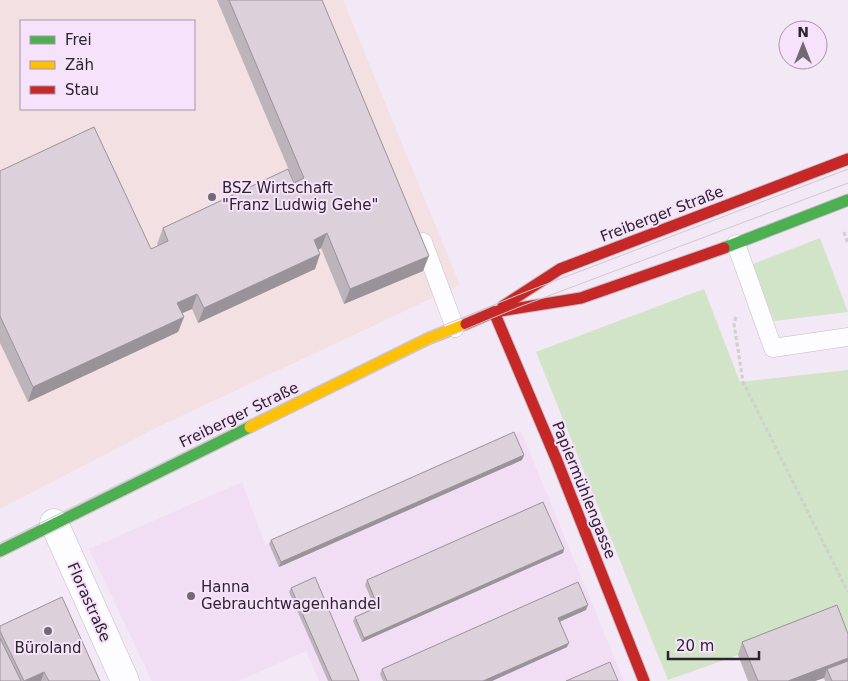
<svg xmlns="http://www.w3.org/2000/svg" width="848" height="681" font-family="'DejaVu Sans',sans-serif">
<style>
.built{fill:#f1def5}
.education{fill:#f3e0e3;fill-rule:evenodd}
.green{fill:#d1e4c8}
.lines{fill:none;stroke-linecap:round;stroke-linejoin:round}
.lane-casing{stroke:#c5bdc7;stroke-width:19}
.street-casing{stroke:#c5bdc7;stroke-width:29}
.fast-casing{stroke:#c5bdc7;stroke-width:13}
.slow-casing{stroke:#c5bdc7;stroke-width:13}
.jam-casing{stroke:#c5bdc7;stroke-width:13}
.path{stroke:#d1cdd1;stroke-width:3;stroke-dasharray:4 2.5;stroke-linecap:butt}
.lane{stroke:#fdfcfe;stroke-width:18}
.street{stroke:#fdfcfe;stroke-width:28}
.fast{stroke:#4caf50;stroke-width:11}
.slow{stroke:#ffc107;stroke-width:11}
.jam{stroke:#c62828;stroke-width:11}
.tram{stroke:#cecace;stroke-width:1}
.wall{fill:#bdb4bb}
.shaded-wall{fill:#9a9299}
.building{fill:#dcd1da;stroke:#9a9299}
.poi-dot{fill:#726974;stroke:#f7e2fb;stroke-width:2}
.labels{text-anchor:middle;stroke-width:4;stroke-linejoin:round;paint-order:stroke}
.poi-label{font-size:15px;fill:#2c242e;stroke:#f7e2fb;text-anchor:start}
.street-label{font-size:15px;fill:#2c242e;stroke:#f7e2fb}
</style>
<rect width="100%" height="100%" fill="#f3e8f5"/>
<!-- built -->
<polygon class="built" points="521,431 624,681 319,681 306,651 239,681 152,681 89,549 242,482 265,545"/>
<!-- education -->
<path class="education" d="M0,0H343L460,285L158,427L0,509ZM21,21H194V109H21Z"/>
<!-- green -->
<g class="green">
<polygon points="820,238 848,312 774,321 753,264"/>
<polygon points="704,289 740,382 848,370 848,658 738,655 668,680 536,352"/>
</g>
<g class="lines">
<!-- lane casing -->
<g class="lane-casing">
<g id="lane">
<polyline points="423,242 455,328"/>
<polyline points="736,244 773,348 848,337"/>
</g>
</g>
<!-- street casing -->
<g class="street-casing">
<polyline id="street" points="54,523 125,681"/>
</g>
<!-- fast casing -->
<g class="fast-casing">
<g id="fast">
<polyline points="724,248 848,200"/>
<polyline points="0,551 250,427"/>
</g>
</g>
<!-- slow casing -->
<g class="slow-casing">
<polyline id="slow" points="250,427 428,339 466,324"/>
</g>
<!-- jam casing -->
<g class="jam-casing">
<g id="jam">
<polyline points="503,306 560,269 848,159"/>
<polyline points="494,312 557,461 644,681"/>
<polyline points="466,324 494,312 581,298 724,248"/>
</g>
</g>
<!-- path -->
<g class="path">
<polyline points="844,232 848,244"/>
<polyline points="736,317 734,324 743,382 848,592"/>
</g>
<!-- lane -->
<use href="#lane" class="lane"/>
<!-- street -->
<use href="#street" class="street"/>
<!-- fast -->
<use href="#fast" class="fast"/>
<!-- slow -->
<use href="#slow" class="slow"/>
<!-- jam -->
<use href="#jam" class="jam"/>
<!-- tram -->
<g class="tram">
<polyline points="0,543 427,332 523,293 848,169"/>
<polyline points="0,558 430,344 519,307 848,183"/>
</g>
</g>
<!-- wall -->
<g class="wall">
<polygon points="217,0 322,0 423,271 344,304 321,248 318,250 320,254 315,269 198,323 192,309 182,313 184,317 178,332 28,402 0,343 0,171 151,249 158,246 157,244 163,228 294,182"/>
<polygon points="524,455 522,460 279,567 269,544 271,540"/>
<polygon points="564,549 563,553 362,642 353,621 355,617 375,608 365,585 367,580"/>
<polygon points="291,588 359,681 328,681 289,592"/>
<polygon points="837,605 848,681 825,681 824,678 815,681 748,681 738,655 742,642"/>
<polygon points="586,610 560,621 567,647 492,681 383,681 380,674 382,669"/>
<polygon points="0,626 100,681 0,681"/>
</g>
<!-- shaded-wall -->
<g class="shaded-wall">
<polygon points="327,233 321,248 308,255 314,240"/>
<polygon points="320,254 315,269 198,323 204,308"/>
<polygon points="429,256 423,271 344,304 350,289"/>
<polygon points="197,294 192,309 171,318 177,303"/>
<polygon points="184,317 178,332 28,402 33,387"/>
<polygon points="524,455 522,460 279,567 281,562"/>
<polygon points="564,549 563,553 362,642 364,638"/>
<polygon points="588,605 586,610 557,623 558,618"/>
<polygon points="569,643 567,647 492,681 483,681"/>
<polygon points="848,658 848,668 827,669 824,678 815,681 788,681"/>
<polygon points="44,672 41,681 25,681"/>
</g>
<!-- building -->
<g class="building">
<polygon points="229,0 322,0 429,256 350,289 327,233 314,240 320,254 204,308 197,294 177,303 184,317 33,387 0,316 0,171 94,127 151,249 168,241 163,228 288,169 294,183 304,178"/>
<polygon points="514,432 524,455 281,562 271,540"/>
<polygon points="543,502 564,549 364,638 355,617 378,607 367,580"/>
<polygon points="315,577 359,681 332,681 291,588"/>
<polygon points="578,582 588,605 558,618 569,643 483,681 387,681 382,669"/>
<polygon points="62,597 100,681 49,681 44,672 24,681 0,631 0,626"/>
<polygon points="837,605 848,634 848,658 788,681 758,681 742,642"/>
<polygon points="0,638 21,681 0,681"/>
<polygon points="848,661 848,681 832,681 827,669"/>
<polygon points="610,662 618,681 566,681"/>
</g>
<!-- markers -->
<g class="poi-dot">
<circle cx="212" cy="197" r="5"/>
<circle cx="191" cy="596" r="5"/>
<circle cx="48" cy="631" r="5"/>
</g>
<g class="labels">
<!-- poi labels -->
<g class="poi-label">
<text x="222" y="193">BSZ Wirtschaft<tspan x="222" dy="17">"Franz Ludwig Gehe"</tspan></text>
<text x="201" y="592">Hanna<tspan x="201" dy="17">Gebrauchtwagenhandel</tspan></text>
<text x="48" y="653" text-anchor="middle">Büroland</text>
</g>
<!-- street labels -->
<g class="street-label">
<text transform="translate(662 214) rotate(-21)" y="5">Freiberger Straße</text>
<text transform="translate(239 415) rotate(-26)" y="5">Freiberger Straße</text>
<text transform="translate(584 490) rotate(68)" y="5">Papiermühlengasse</text>
<text transform="translate(89 602) rotate(66)" y="5">Florastraße</text>
</g>
</g>
<!-- legend -->
<rect x="20" y="20" width="175" height="90" fill="#f7e2fb" stroke="#a696a9"/>
<rect x="30" y="36" width="25" height="8" fill="#4caf50" stroke="#a696a9"/>
<text x="65" y="45" font-size="15" fill="#2c242e">Frei</text>
<rect x="30" y="61" width="25" height="8" fill="#ffc107" stroke="#a696a9"/>
<text x="65" y="70" font-size="15" fill="#2c242e">Zäh</text>
<rect x="30" y="86" width="25" height="8" fill="#c62828" stroke="#a696a9"/>
<text x="65" y="95" font-size="15" fill="#2c242e">Stau</text>
<!-- north arrow -->
<g transform="translate(803 45)"><circle r="24" fill="#f7e2fb" stroke="#a696a9"/>
<path d="M0-4L9 19L0 12L-9 19Z" fill="#726974"/>
<text y="-8" font-size="14" font-weight="bold" text-anchor="middle" fill="#2c242e">N</text>
</g>
<!-- scale -->
<path d="M668 651v8h91v-8" fill="none" stroke="#2c242e" stroke-width="2.5"/>
<text x="676" y="651" font-size="15" fill="#2c242e" stroke="#f7e2fb" stroke-width="4" paint-order="stroke">20 m</text>
</svg>
